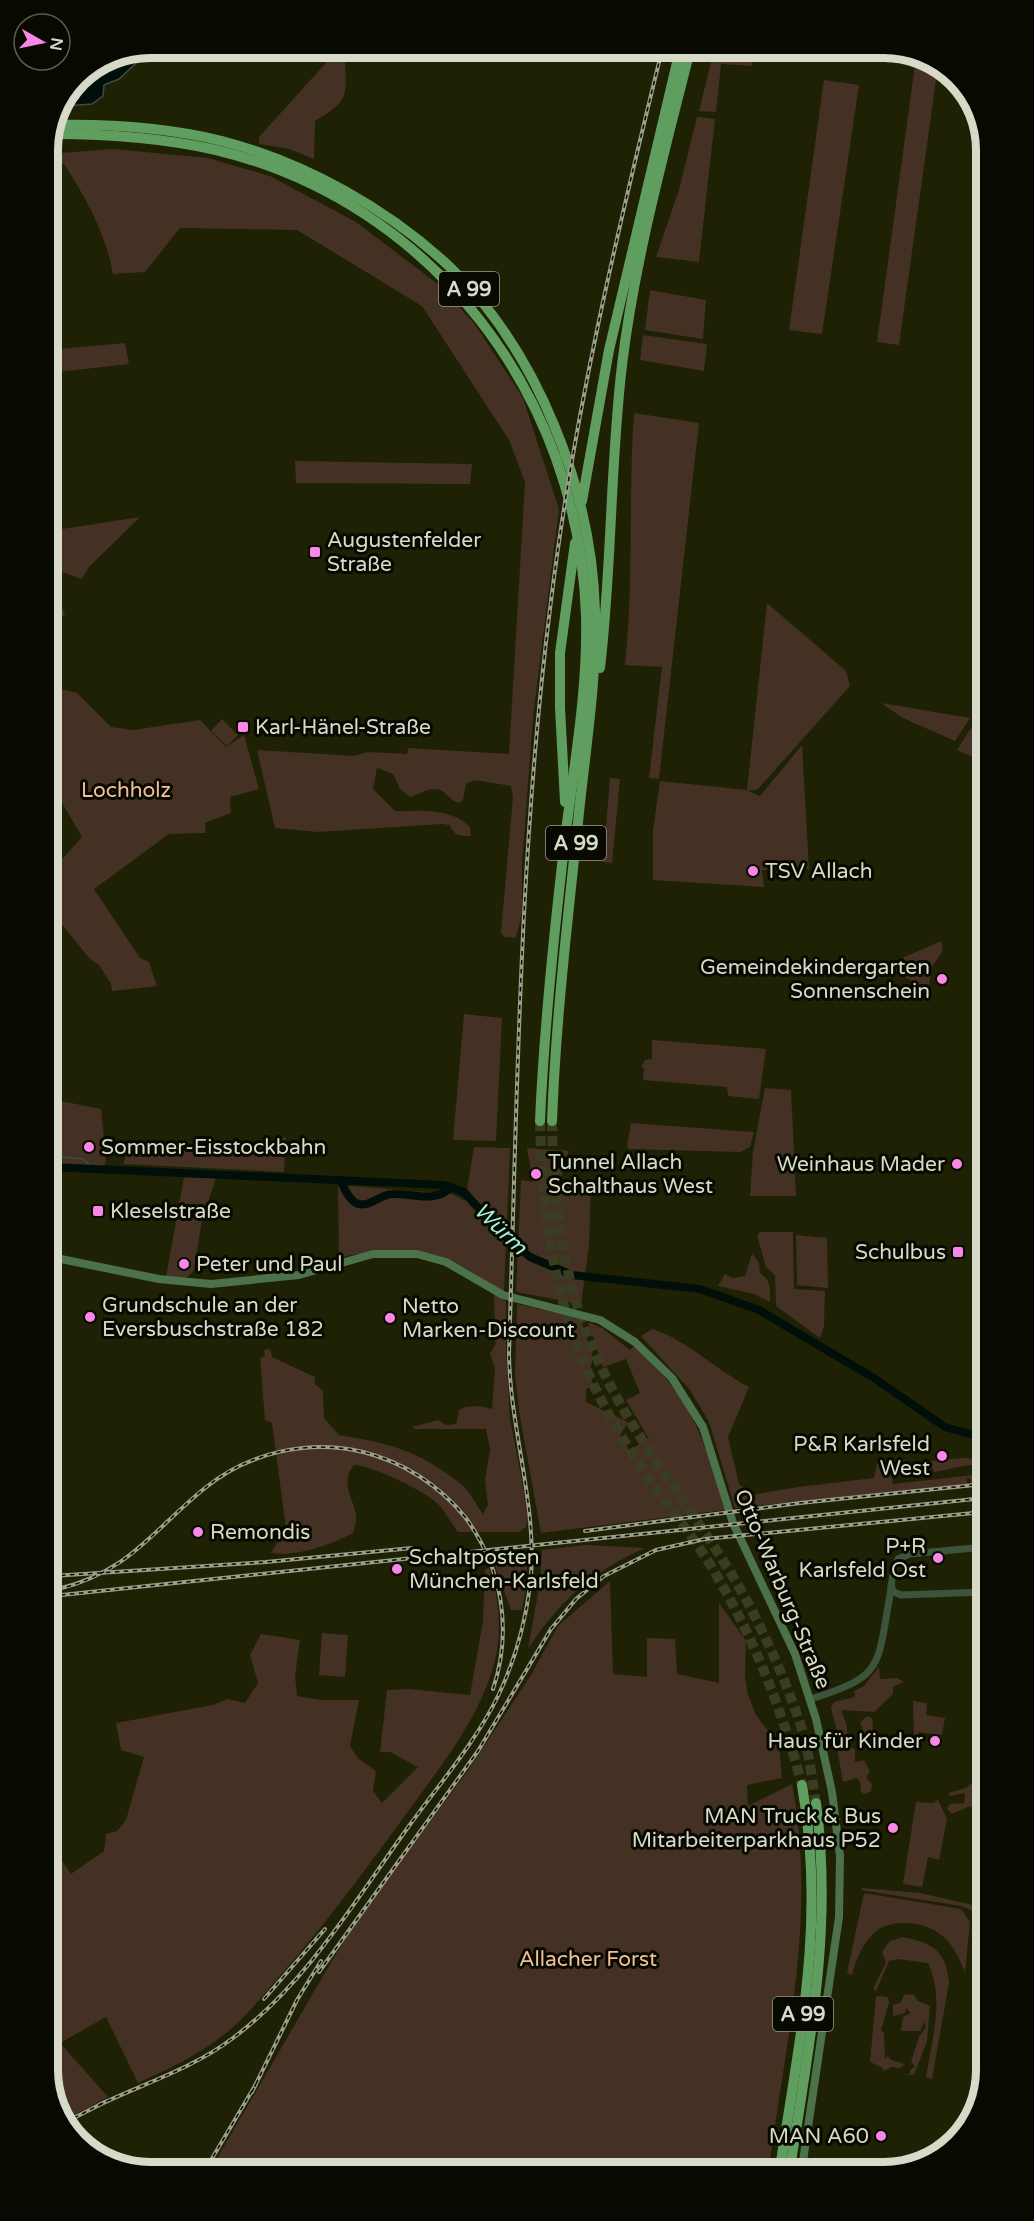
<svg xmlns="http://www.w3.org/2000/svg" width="1034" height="2221" font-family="'Varela Round',sans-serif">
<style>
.green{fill:#443123}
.water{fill:#000f09;stroke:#404c42;stroke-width:1.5}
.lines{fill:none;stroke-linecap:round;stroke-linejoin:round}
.stream{stroke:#404c42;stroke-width:1.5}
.river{stroke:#000f09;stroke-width:8}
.motorway-tunnel{stroke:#3a3d21;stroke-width:10;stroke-dasharray:10 5;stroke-linecap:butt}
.tertiary{stroke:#3c543b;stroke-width:7}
.secondary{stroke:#4b724a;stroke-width:8}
.motorway{stroke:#5f9e5f;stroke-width:10}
.rail-casing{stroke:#9b9e88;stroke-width:4}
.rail{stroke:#080a01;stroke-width:1.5;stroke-dasharray:4.5;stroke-linecap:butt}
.poi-dot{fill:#f987e8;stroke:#080a01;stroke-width:2}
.labels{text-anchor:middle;stroke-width:6;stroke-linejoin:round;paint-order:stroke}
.shield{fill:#080a01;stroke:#999c8c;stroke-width:1.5}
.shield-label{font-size:20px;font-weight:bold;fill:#d7dac8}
.poi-label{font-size:21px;fill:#d7dac8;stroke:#080a01;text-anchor:start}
.park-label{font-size:21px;fill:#f4be94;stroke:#080a01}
.street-label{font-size:21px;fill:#d7dac8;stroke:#080a01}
.water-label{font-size:22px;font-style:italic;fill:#a3f0d8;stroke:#080a01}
.rim{fill:none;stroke:#d7dac8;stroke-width:8}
</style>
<rect width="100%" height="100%" fill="#1e2103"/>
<!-- green -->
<g class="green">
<polygon points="714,50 751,50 752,66 721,64 716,112 699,111"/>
<path d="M345,53C345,95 353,99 315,121L314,159L289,149L259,144V137L334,54Z"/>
<polygon points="916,58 938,66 899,345 877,342"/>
<polygon points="824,80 859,85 822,334 789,330"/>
<polygon points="697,117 715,119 699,262 656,257 679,190"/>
<path d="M113,149L208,158L270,176L356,222L439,285L474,323L523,398L559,509L533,717L522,865V913L516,938L504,937L501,932L513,797L511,786L474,780L466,784L463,800L458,803C451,800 448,795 442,791C433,785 419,794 410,797L400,789L393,774L377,768L373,789L395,811C421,811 450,807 470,827L471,836C460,836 454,836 450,825L442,824L318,832L275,828L257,750L354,756L367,752L407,754L408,748L509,754L525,482L509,440L422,306L297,230L180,228L145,272L113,274C106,234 86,198 64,164L48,166V154Z"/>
<polygon points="650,290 706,300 703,339 645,330"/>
<polygon points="643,335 707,344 704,371 640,360"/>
<polygon points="125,343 129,364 49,373 49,350"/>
<path d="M634,413L699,423L659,779L649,778L662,667L625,665C634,582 628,497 634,413Z"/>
<polygon points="295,461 472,464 470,484 296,483"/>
<polygon points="140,517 88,568 82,579 62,572 62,587 49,594 49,531"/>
<polygon points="57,593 65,615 53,620 50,645 49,598"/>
<polygon points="767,603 846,671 850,686 758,789 748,791 760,796 802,745 809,869 762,870 764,887 653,880 653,831 660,781 747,790"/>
<polygon points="50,686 77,693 111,727 133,730 200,720 226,747 244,735 259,789 230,797 231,813 205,823 206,833 169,834 94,889 140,958 149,962 157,986 112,991 111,984 99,965 90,959 50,910 50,843 63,858 82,837 50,782"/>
<polygon points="881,703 970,718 955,741 903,718"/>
<polygon points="982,711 982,761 957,750"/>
<polygon points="222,719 238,735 227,746 211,731"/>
<polygon points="610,778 620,779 612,863 603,862"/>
<polygon points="941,941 943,950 932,967 928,991 889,967 891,963"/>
<polygon points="464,1014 502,1018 496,1141 453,1140"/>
<polygon points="652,1040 766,1049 759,1099 728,1096 727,1087 643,1080 644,1068 641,1067 645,1060 652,1059"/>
<polygon points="765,1088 791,1090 796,1196 750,1196 753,1152"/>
<polygon points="51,1099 101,1109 106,1159 104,1169 51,1166"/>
<polygon points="631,1123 754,1132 750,1147 740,1152 629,1149 627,1146"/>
<polygon points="286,1137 284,1172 123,1164 126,1156 181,1149 249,1151"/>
<path d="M474,1147L510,1148L504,1292C484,1281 462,1263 439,1256C407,1246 371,1250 339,1258L338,1185L452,1194L465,1201Z"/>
<polygon points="527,1148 569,1151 560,1181 591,1182 589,1246 581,1304 516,1292 521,1180 533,1182"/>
<polygon points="184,1177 216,1178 202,1220 194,1270 184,1280 166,1277"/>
<polygon points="760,1232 793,1232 794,1289 825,1291 824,1326 820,1338 776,1306 775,1275 766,1267 757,1235"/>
<polygon points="796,1235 827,1238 828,1288 797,1285"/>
<path d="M752,1254L759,1262L760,1273C772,1281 770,1289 770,1302L754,1294L718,1286L725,1274L733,1278L745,1276Z"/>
<path d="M494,1293L506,1301V1347L510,1419L522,1481L528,1519L526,1527L519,1532H458C452,1524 446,1513 439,1505C427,1492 372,1465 354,1465C340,1482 352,1496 356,1514C357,1520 355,1527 353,1533C330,1545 297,1557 271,1553L286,1528L272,1423L265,1420L260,1358L265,1356L264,1350L270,1349L272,1357L315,1377V1384L323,1391L324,1418L339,1435C393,1444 417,1450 461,1484C471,1492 475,1504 483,1514L488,1505L485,1480L490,1450L486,1429H415L412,1427L438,1420L446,1425L456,1424L459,1410L465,1407L479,1406L492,1409L495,1368L490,1354L496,1343L492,1336L495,1331Z"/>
<path d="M517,1304L580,1318L593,1357L590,1371L593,1385L586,1389V1402L628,1422L620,1435L629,1450L649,1439L626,1400L640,1393L626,1359L603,1367L588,1322L602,1328L630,1350L634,1346C692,1396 704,1439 725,1510L541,1533L519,1411L515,1374Z"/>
<path d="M653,1329C688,1341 716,1370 749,1387L728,1437L739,1484L752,1495L798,1487L874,1478L878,1460L889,1461L893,1484L974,1475L975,1483L971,1484L970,1478H967V1484L735,1508L709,1422L690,1390L641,1336Z"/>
<path d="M965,1458L984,1460V1467L969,1465L934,1472L933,1468C921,1470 902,1473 895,1461L903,1459L909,1463Z"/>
<path d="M585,1545L645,1548C592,1572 560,1600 528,1649L540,1582L542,1550Z"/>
<polygon points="527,1552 527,1583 522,1610 511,1610 491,1555"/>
<path d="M489,1568C500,1600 503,1638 492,1671C474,1728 435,1773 401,1821C363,1873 326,1923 284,1971C266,1992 247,2016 225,2034C199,2055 168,2069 138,2083L106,2017L60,2043L108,2097L65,2120L54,2104L53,1858L55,1861L61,1859L71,1874L104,1851L106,1834L117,1831L126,1820L144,1757L121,1750L116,1723L213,1705L228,1699L245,1703L258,1683L250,1655L261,1634L300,1640L295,1676L297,1696L321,1700H359L350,1746L358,1758L376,1771L373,1791L382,1803L418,1767L390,1752H380L387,1690L409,1689L470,1695L483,1621L485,1570Z"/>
<path d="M610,1581L613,1674L647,1677V1638L675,1639L677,1674L719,1683V1603L746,1641L745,1676L748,1695L756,1715L779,1745L782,1778L747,1785L748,1806L792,1784C817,1915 786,2039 769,2168L209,2172L354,1923L467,1772L531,1675L558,1626Z"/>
<polygon points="322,1633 348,1635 345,1677 319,1675"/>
<path d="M879,1667L880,1679L897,1678L904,1682L893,1687V1694L874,1712L841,1710C846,1722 850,1732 845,1743L855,1750V1762L864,1760L870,1771L866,1778L872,1784L871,1791L865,1794L861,1792L860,1781L856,1778L843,1782L836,1742L837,1731L831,1708L834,1702L855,1697L854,1691L864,1686Z"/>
<polygon points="913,1701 927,1703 926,1715 945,1718 942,1735 919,1732 917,1747 914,1740"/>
<path d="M867,1716L872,1718C874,1728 872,1739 865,1747L860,1742L864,1733L860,1722Z"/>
<polygon points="985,1729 985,1805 968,1807 952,1814 947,1809 950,1804 964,1803 965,1793 950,1796 948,1793 966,1788 977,1778 980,1779 985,1756 978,1751 980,1733 983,1740"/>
<polygon points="938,1800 947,1819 939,1860 928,1857 922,1887 903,1884 916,1802 933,1803"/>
<polygon points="862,1888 920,1893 986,1908 986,1916 961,1906 861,1890"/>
<path d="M864,1893L961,1909L970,1922L965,1973C954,1941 937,1923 902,1923C895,1923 881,1926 876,1931C863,1942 856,1959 852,1975L847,1973Z"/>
<path d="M902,1937C933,1943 946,1950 949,1983L932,2079L926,2077C932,2038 945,2000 928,1963L898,1959L889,1961L876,1991L873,1989L886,1962L882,1952L890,1941Z"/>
<polygon points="905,1994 914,1995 918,2001 930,2006 927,2041 914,2075 903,2074 910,2074 910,2070 915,2066 911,2062 919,2037 926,2027 924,2022 920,2031 901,2031 903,2017 911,2013 906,2008 905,2013 893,2016 893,2005 900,2003"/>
<polygon points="880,1996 888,1997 889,2003 881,2030 884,2033 885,2059 888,2056 891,2060 905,2064 900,2068 892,2067 884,2071 881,2067 870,2062 876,1997"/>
</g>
<!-- water -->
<polygon class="water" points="145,55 119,79 104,85 103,96 92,104 65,106 78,78 111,56"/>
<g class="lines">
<!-- stream -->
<polyline class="stream" points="51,1156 83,1159 93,1168"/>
<!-- river -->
<g class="river">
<polyline points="51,1167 444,1185 464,1192 498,1230 530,1257 572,1275 700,1289 759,1310 874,1378 945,1427 984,1438"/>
<path d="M340,1180C344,1187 348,1199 356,1203C369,1209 380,1194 392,1194C413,1193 435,1204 451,1187"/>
</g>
<!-- motorway-tunnel -->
<g class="motorway-tunnel">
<path d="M540,1121C542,1201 551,1281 581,1356C597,1396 620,1436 644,1472C666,1504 692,1534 712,1568C753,1635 782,1709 802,1785"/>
<path d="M552,1121C553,1199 562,1278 594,1351C633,1443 701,1516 748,1603C770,1645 790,1690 804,1736C810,1758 812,1781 816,1803"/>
</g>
<!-- tertiary -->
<g class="tertiary">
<polyline points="891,1586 894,1592 901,1595 985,1592"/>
<path d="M811,1699C885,1676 877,1666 890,1595C892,1583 892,1569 898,1559L910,1554L985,1547"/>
</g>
<!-- secondary -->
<polyline class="secondary" points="51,1257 159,1279 211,1284 299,1275 373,1254 417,1254 446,1262 503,1295 600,1320 635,1342 672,1378 703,1427 733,1523 795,1654 816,1719 832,1792 840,1856 839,1917 802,2168"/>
<!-- motorway -->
<g class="motorway">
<path d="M57,125C112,124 168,128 222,141C306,163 389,209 452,269C538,353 592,491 595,611C597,675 587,739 580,803C569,909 556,1014 552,1121"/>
<path d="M53,134C107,134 163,138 216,150C433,202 579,396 586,616C588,690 574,765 565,839C554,933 544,1026 540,1121"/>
<polyline points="582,501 609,350 680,50"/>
<path d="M600,668C612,567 610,466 622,365C635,258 664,154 690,50"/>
<polyline points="565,802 560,708 560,653 575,543"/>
<path d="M780,2168C800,2035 826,1920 802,1785"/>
<path d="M790,2168C809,2045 833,1929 816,1803"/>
</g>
<!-- rail casing -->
<g class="rail-casing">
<g id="rail">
<polyline points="585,1531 800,1503 984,1484"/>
<polyline points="52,1576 266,1562 412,1548"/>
<path d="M58,1589C129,1572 153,1530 205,1488C249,1452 309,1439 363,1452C403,1462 439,1485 465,1517C502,1567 513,1630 493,1689"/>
<polyline points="52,1596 984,1498"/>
<polyline points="319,1972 478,1751 551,1629 576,1599 604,1576 656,1550 705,1539 984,1512"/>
<polyline points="264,1999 325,1929"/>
<polyline points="252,2092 297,2000 321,1961"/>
<path d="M99,2105C145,2083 192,2069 233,2038C307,1983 356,1899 409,1826C440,1783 476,1742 499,1694C515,1660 525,1624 530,1586C539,1508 510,1432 509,1354C517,1103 519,850 551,601C574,414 617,233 662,50"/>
<polyline points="66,2122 107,2101"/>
<polyline points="204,2172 256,2084"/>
</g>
</g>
<!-- rail -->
<use href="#rail" class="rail"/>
</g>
<!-- markers -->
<g class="poi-dot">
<rect x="309" y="546" width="12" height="12" rx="3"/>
<rect x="237" y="721" width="12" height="12" rx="3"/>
<circle cx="753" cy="871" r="6"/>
<circle cx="942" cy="979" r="6"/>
<circle cx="89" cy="1147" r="6"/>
<circle cx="957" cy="1164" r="6"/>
<circle cx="536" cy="1174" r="6"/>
<rect x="92" y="1205" width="12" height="12" rx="3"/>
<rect x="952" y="1246" width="12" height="12" rx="3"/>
<circle cx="184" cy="1264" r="6"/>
<circle cx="90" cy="1317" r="6"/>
<circle cx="390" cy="1318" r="6"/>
<circle cx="942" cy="1456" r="6"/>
<circle cx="198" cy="1532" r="6"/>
<circle cx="938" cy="1558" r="6"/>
<circle cx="397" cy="1569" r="6"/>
<circle cx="935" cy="1741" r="6"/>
<circle cx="893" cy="1828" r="6"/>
<circle cx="881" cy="2136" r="6"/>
</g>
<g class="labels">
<!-- shield labels -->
<g class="shield">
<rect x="439" y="272" width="60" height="34" rx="4.5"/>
<rect x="546" y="826" width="60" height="34" rx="4.5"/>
<rect x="773" y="1997" width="60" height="34" rx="4.5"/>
</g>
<g class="shield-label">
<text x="469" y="296">A 99</text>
<text x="576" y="850">A 99</text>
<text x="803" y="2021">A 99</text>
</g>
<!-- poi labels -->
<g class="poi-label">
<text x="327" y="547">Augustenfelder<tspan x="327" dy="24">Straße</tspan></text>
<text x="255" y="734">Karl-Hänel-Straße</text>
<text x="765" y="878">TSV Allach</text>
<text x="930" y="974" text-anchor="end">Gemeindekindergarten<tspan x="930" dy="24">Sonnenschein</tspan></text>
<text x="101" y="1154">Sommer-Eisstockbahn</text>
<text x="548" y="1169">Tunnel Allach<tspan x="548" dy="24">Schalthaus West</tspan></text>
<text x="945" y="1171" text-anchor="end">Weinhaus Mader</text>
<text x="110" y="1218">Kleselstraße</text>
<text x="946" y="1259" text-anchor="end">Schulbus</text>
<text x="196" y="1271">Peter und Paul</text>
<text x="102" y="1312">Grundschule an der<tspan x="102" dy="24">Eversbuschstraße 182</tspan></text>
<text x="402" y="1313">Netto<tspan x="402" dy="24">Marken-Discount</tspan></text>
<text x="930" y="1451" text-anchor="end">P&amp;R Karlsfeld<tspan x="930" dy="24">West</tspan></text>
<text x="210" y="1539">Remondis</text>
<text x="926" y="1553" text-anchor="end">P+R<tspan x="926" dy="24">Karlsfeld Ost</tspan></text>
<text x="409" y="1564">Schaltposten<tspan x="409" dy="24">München-Karlsfeld</tspan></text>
<text x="923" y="1748" text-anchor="end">Haus für Kinder</text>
<text x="881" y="1823" text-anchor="end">MAN Truck &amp; Bus<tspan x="881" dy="24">Mitarbeiterparkhaus P52</tspan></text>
<text x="869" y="2143" text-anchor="end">MAN A60</text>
</g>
<!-- park labels -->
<g class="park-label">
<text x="126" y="797">Lochholz</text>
<text x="588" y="1966">Allacher Forst</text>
</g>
<!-- street labels -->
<g class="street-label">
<text transform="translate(783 1589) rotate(67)" y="7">Otto-Warburg-Straße</text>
</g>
<!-- water labels -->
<g class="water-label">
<text transform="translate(501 1228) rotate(44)" y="8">Würm</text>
</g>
</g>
<!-- crop -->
<path d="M0 0H1034V2221H0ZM150 58H884A92 92 0 0 1 976 150V2070A92 92 0 0 1 884 2162H150A92 92 0 0 1 58 2070V150A92 92 0 0 1 150 58Z" fill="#080a01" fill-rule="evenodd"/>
<path class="rim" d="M150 58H884A92 92 0 0 1 976 150V2070A92 92 0 0 1 884 2162H150A92 92 0 0 1 58 2070V150A92 92 0 0 1 150 58Z"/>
<!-- north arrow -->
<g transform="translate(42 42) rotate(99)"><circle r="28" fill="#080a01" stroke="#5b5d51" stroke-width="1.5"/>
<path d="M0-4.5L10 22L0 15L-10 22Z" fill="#f987e8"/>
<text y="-9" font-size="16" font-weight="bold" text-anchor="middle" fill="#d7dac8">N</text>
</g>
</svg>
